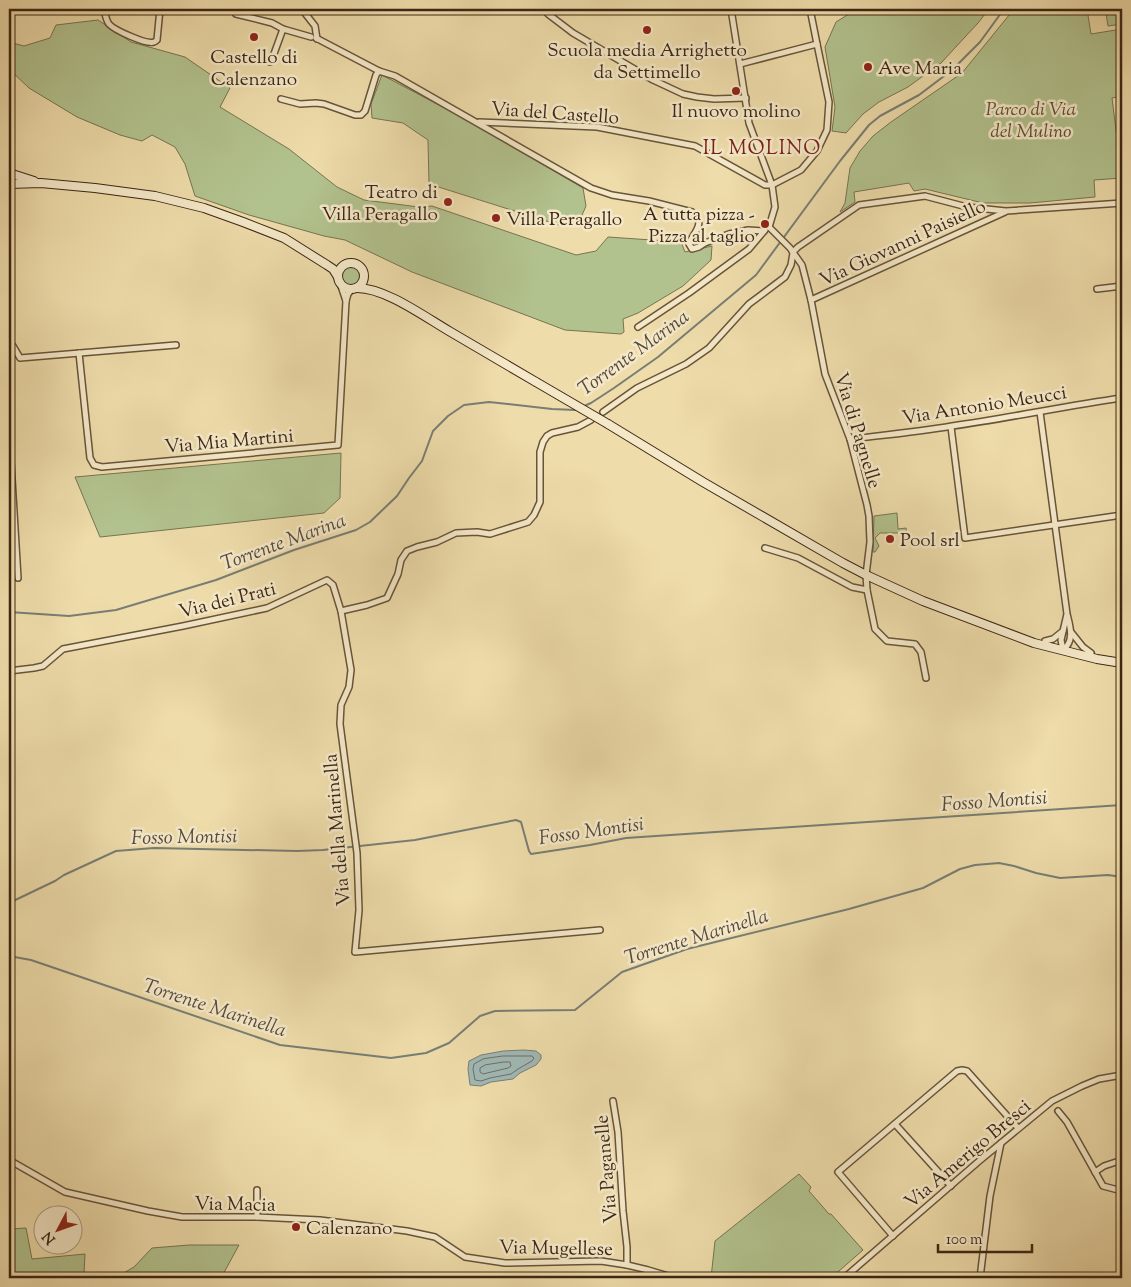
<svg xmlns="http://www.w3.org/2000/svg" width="1131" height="1287" font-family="'Sorts Mill Goudy',serif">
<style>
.green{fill:#b2c28e;stroke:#777452}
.water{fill:#a0b8b5;stroke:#787e75}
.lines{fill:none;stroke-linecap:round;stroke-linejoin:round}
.shore{stroke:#6e6f65;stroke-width:1}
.stream{stroke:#787e75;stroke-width:2}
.minor-casing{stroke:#68543a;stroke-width:8}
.secondary-casing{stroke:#3c2615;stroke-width:10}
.minor{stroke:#f4e8c8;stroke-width:5}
.secondary{stroke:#f4e8c8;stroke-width:8}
.secondary-bridge-casing{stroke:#3c2615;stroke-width:10;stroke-linecap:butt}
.secondary-bridge{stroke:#f4e8c8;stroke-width:8}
.poi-dot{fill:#8f2418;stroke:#f4e8c8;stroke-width:2}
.labels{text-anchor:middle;stroke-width:5;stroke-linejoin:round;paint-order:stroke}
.poi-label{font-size:19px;fill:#3c2615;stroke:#f4e8c8;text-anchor:start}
.park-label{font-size:19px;font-style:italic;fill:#5a4d33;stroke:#f4e8c8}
.street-label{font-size:19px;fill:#3c2615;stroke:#f4e8c8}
.neighbourhood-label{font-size:20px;letter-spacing:1px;fill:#7a1f14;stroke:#f4e8c8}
.water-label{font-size:20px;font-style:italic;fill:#554a3d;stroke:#f4e8c8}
</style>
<rect width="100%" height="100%" fill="#eedcaa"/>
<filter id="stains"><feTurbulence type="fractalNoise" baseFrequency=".004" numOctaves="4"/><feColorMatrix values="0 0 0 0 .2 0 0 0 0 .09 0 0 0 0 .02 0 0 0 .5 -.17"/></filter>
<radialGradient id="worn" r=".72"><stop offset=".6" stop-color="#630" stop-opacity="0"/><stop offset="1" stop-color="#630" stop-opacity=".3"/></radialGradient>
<!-- green -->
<g class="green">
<polygon points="857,9 989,9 978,23 941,63 908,87 879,102 863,114 846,133 832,131 835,107 825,47 836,22"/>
<polygon points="1014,9 1087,9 1091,34 1122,29 1122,96 1112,98 1122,178 1094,180 1095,197 1030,203 983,203 925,189 914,191 909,183 854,192 855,202 840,212 845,203 850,168 860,151 873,136 891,122 962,73"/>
<polygon points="1122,10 1122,24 1108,26 1106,13"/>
<polygon points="98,20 131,42 185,57 230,88 220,107 289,149 337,187 364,200 419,207 432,206 576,255 596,251 608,237 681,242 685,252 712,246 711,260 683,286 638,313 623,319 624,332 621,334 565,330 412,272 345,240 324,236 249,215 195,196 185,164 175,147 152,135 142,141 120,135 77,117 29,88 9,69 9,42 24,46 50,38 56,25"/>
<polygon points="382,75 456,114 583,188 586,206 579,222 562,226 429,184 428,140 403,123 372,118 371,104"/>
<circle cx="351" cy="276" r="10"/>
<polygon points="341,453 340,498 324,513 100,537 75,477"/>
<polygon points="897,513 898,529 906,528 907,535 898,533 880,533 875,538 879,546 875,552 873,552 874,516"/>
<polygon points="799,1174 811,1187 809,1191 829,1214 831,1214 863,1250 831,1278 751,1278 727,1276 727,1278 711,1278 715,1241"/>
<polygon points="26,1228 32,1259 85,1254 84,1274 100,1278 9,1278 9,1229"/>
<polygon points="189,1245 239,1245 221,1278 115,1278 134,1267 152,1248"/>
</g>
<!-- water -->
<polygon class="water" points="524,1050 536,1051 541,1055 541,1059 536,1065 520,1073 513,1079 491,1082 481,1086 470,1085 468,1069 469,1061 481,1055 503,1051"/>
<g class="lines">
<!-- shore -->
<g class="shore">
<polygon points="503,1056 532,1056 534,1058 532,1061 518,1069 511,1074 490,1078 481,1081 475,1080 473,1069 474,1064 483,1059"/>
<polygon points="504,1062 510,1062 511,1066 508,1068 483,1074 480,1072 480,1068 485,1065"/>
</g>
<!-- stream -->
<g class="stream">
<polyline points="582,407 591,403 614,388 658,357 756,275 840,161 869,125 880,116 919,95 952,70 980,42 1004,9"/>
<polyline points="9,612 69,616 116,610 216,580 294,550 356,530 370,522 397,496 409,478 422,461 433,431 448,416 464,405 489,402 552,409 575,410 578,409"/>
<polyline points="9,903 55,881 64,875 116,851 154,848 297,851 323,850 415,840 516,820 521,822 529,851 531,854 590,845 626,838 1122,805"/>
<polyline points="9,956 31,960 280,1045 391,1058 426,1053 449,1043 480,1016 495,1011 575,1010 622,972 687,949 849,909 923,888 960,869 975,865 999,863 1014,866 1036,873 1060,878 1108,875 1122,877"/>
</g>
<!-- minor casing -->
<g class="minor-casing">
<g id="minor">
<path d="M104,9C105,14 106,20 109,24C114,30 147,45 154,42C155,42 156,41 157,40L160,9"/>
<polyline points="237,9 236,14 272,23 283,29 311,37"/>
<polyline points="307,9 304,12 315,26 317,39"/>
<polyline points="312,9 322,9"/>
<polyline points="544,9 548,14 573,33 653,80 683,94 697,97 714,99 746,98"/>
<polyline points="731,9 749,123 772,185 775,207 769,227"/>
<polyline points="810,9 817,44"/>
<path d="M316,38L379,71L395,76L591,188L612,195L649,201L692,212C707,224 693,232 689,244L692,249L699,247L705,243L729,234L748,230L764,231"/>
<polyline points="259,59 271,62 283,29"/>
<polyline points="740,64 817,44 829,102 827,130 817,151 801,170 772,185"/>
<polyline points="281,99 300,104 316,103 324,104 355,115 361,115 365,111 376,75 379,71"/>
<polyline points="479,122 597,127 695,146 765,185 772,185"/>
<polyline points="769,227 790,248 802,265 811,300 825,374 850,439 867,505 869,516 870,542 866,575 867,590 875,629 887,641 915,644 921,652 926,678"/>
<polyline points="793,252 798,247 859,205 925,196 967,207 1006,211 1122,203"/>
<polyline points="340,283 346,301"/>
<polyline points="1097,289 1122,286"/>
<polyline points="811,300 1005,212"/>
<polyline points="638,327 689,293 749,249 765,230"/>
<polyline points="9,345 13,346 20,358 176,345"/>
<polyline points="79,353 90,458 94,465 102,467 338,445 346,301 348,294 352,289"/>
<polyline points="603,412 637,388 686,364 709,348 749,304 785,277 791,265 793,253"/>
<path d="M1040,412L1067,614C1070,626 1075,641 1063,650L1061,640L1067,614"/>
<polyline points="951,427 965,538 1122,515"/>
<polyline points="9,429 18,578"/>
<path d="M850,439C884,435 918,432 952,426C1009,418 1065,406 1122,398"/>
<polyline points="765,548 798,558 852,587 867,590"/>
<polyline points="341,611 367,605 387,598 398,574 401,560 407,551 417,547 437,542 456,533 477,532 490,534 528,522 534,515 540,502 540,452 543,442 547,436 552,433 578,427 591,420"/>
<polyline points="1071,632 1083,647 1091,653"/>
<polyline points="1045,641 1053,639 1063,631"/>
<polyline points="9,671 34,668 43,666 63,649 183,626 267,608 327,580 333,585 341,611 351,670 349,687 341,705 340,724 357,853 359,910 355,952 600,930"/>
<polyline points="613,1101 618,1132 623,1211 627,1247 627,1265"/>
<polyline points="1058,1111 1067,1122 1103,1186 1122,1191"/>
<polyline points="895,1124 951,1186"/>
<polyline points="9,1160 65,1192 148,1211 182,1217 257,1217 320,1220 407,1231 435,1237 465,1257 505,1263 601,1261 627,1265 648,1270 675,1278"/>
<polyline points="1095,1172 1104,1166 1122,1160"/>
<polyline points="257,1190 257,1217"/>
<polyline points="893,1236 838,1172 957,1071 962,1070 967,1071 1018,1128"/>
<polyline points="844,1278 978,1162 1052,1101 1082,1086 1099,1079 1122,1075"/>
<polyline points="980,1278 990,1196 1001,1143"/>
</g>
</g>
<!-- secondary casing -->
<g class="secondary-casing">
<g id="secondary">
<polyline points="9,173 34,181"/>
<polyline points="9,184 41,183 95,188 155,196 204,208 243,222 284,238 327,265 333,269 338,277"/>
<circle cx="351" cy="276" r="13"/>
<path d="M356,288C384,287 425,317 449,331C478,348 507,365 536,382"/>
<polyline points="608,424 703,482 843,563 866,575 923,601 1034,643 1097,659 1122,663"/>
</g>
</g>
<!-- minor -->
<use href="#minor" class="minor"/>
<!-- secondary -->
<use href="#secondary" class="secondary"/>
<!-- secondary-bridge casing -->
<g class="secondary-bridge-casing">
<polyline id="secondary-bridge" points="536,382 608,424"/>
</g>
<!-- secondary-bridge -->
<use href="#secondary-bridge" class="secondary-bridge"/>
</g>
<!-- markers -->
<g class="poi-dot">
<circle cx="647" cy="30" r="5"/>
<circle cx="254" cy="37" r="5"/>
<circle cx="868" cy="67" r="5"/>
<circle cx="736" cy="91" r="5"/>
<circle cx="448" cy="202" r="5"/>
<circle cx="496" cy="218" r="5"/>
<circle cx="765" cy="224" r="5"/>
<circle cx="890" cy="539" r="5"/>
<circle cx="296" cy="1227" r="5"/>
</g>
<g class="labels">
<!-- poi labels -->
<g class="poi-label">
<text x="647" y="56" text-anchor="middle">Scuola media Arrighetto<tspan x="647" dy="22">da Settimello</tspan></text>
<text x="254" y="63" text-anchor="middle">Castello di<tspan x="254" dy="22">Calenzano</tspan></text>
<text x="878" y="74">Ave Maria</text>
<text x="736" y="117" text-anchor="middle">Il nuovo molino</text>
<text x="438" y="198" text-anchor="end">Teatro di<tspan x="438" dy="22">Villa Peragallo</tspan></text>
<text x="755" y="220" text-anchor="end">A tutta pizza -<tspan x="755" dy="22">Pizza al taglio</tspan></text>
<text x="506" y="225">Villa Peragallo</text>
<text x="900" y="546">Pool srl</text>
<text x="306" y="1234">Calenzano</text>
</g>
<!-- park labels -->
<g class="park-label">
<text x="1031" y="115">Parco di Via<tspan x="1031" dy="22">del Mulino</tspan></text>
</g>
<!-- street labels -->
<g class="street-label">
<text transform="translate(555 112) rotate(4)" y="7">Via del Castello</text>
<text transform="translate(902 242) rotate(-25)" y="7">Via Giovanni Paisiello</text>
<text transform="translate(984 404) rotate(-9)" y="7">Via Antonio Meucci</text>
<text transform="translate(859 430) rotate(73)" y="7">Via di Pagnelle</text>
<text transform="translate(229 440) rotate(-5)" y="7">Via Mia Martini</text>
<text transform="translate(227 599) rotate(-14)" y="7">Via dei Prati</text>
<text transform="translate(336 830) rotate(-95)" y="7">Via della Marinella</text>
<text transform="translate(967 1153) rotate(-40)" y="7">Via Amerigo Bresci</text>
<text transform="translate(605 1169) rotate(-95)" y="7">Via Paganelle</text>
<text transform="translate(235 1203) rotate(1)" y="7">Via Macia</text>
<text transform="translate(556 1247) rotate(1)" y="7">Via Mugellese</text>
</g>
<!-- neighbourhood labels -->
<g class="neighbourhood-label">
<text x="762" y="154">IL MOLINO</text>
</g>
<!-- water labels -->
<g class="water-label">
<text transform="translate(633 352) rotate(-36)" y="7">Torrente Marina</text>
<text transform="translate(283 541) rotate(-20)" y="7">Torrente Marina</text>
<text transform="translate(994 800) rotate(-4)" y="7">Fosso Montisi</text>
<text transform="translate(591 830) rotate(-8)" y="7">Fosso Montisi</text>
<text transform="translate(184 836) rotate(-1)" y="7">Fosso Montisi</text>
<text transform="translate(696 936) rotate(-17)" y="7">Torrente Marinella</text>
<text transform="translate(215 1007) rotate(18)" y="7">Torrente Marinella</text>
</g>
</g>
<!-- margin -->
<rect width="1131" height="1287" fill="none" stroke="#eedcaa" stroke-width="30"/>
<rect x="10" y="10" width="1111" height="1267" fill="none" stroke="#3c2615" stroke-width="2.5"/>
<rect x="15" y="15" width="1101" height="1257" fill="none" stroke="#3c2615"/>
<!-- north arrow -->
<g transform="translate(58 1230) rotate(229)"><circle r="24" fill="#f4e8c8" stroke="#aa9a80"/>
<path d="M0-4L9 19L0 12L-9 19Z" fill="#8f2418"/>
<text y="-8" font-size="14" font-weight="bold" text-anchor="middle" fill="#3c2615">N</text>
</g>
<!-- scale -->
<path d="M938 1244v8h94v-8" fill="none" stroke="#3c2615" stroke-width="2.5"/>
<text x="946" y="1244" font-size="15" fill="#3c2615" stroke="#f4e8c8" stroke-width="4" paint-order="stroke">100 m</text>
<rect width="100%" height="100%" filter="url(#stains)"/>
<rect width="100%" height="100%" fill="url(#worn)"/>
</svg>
